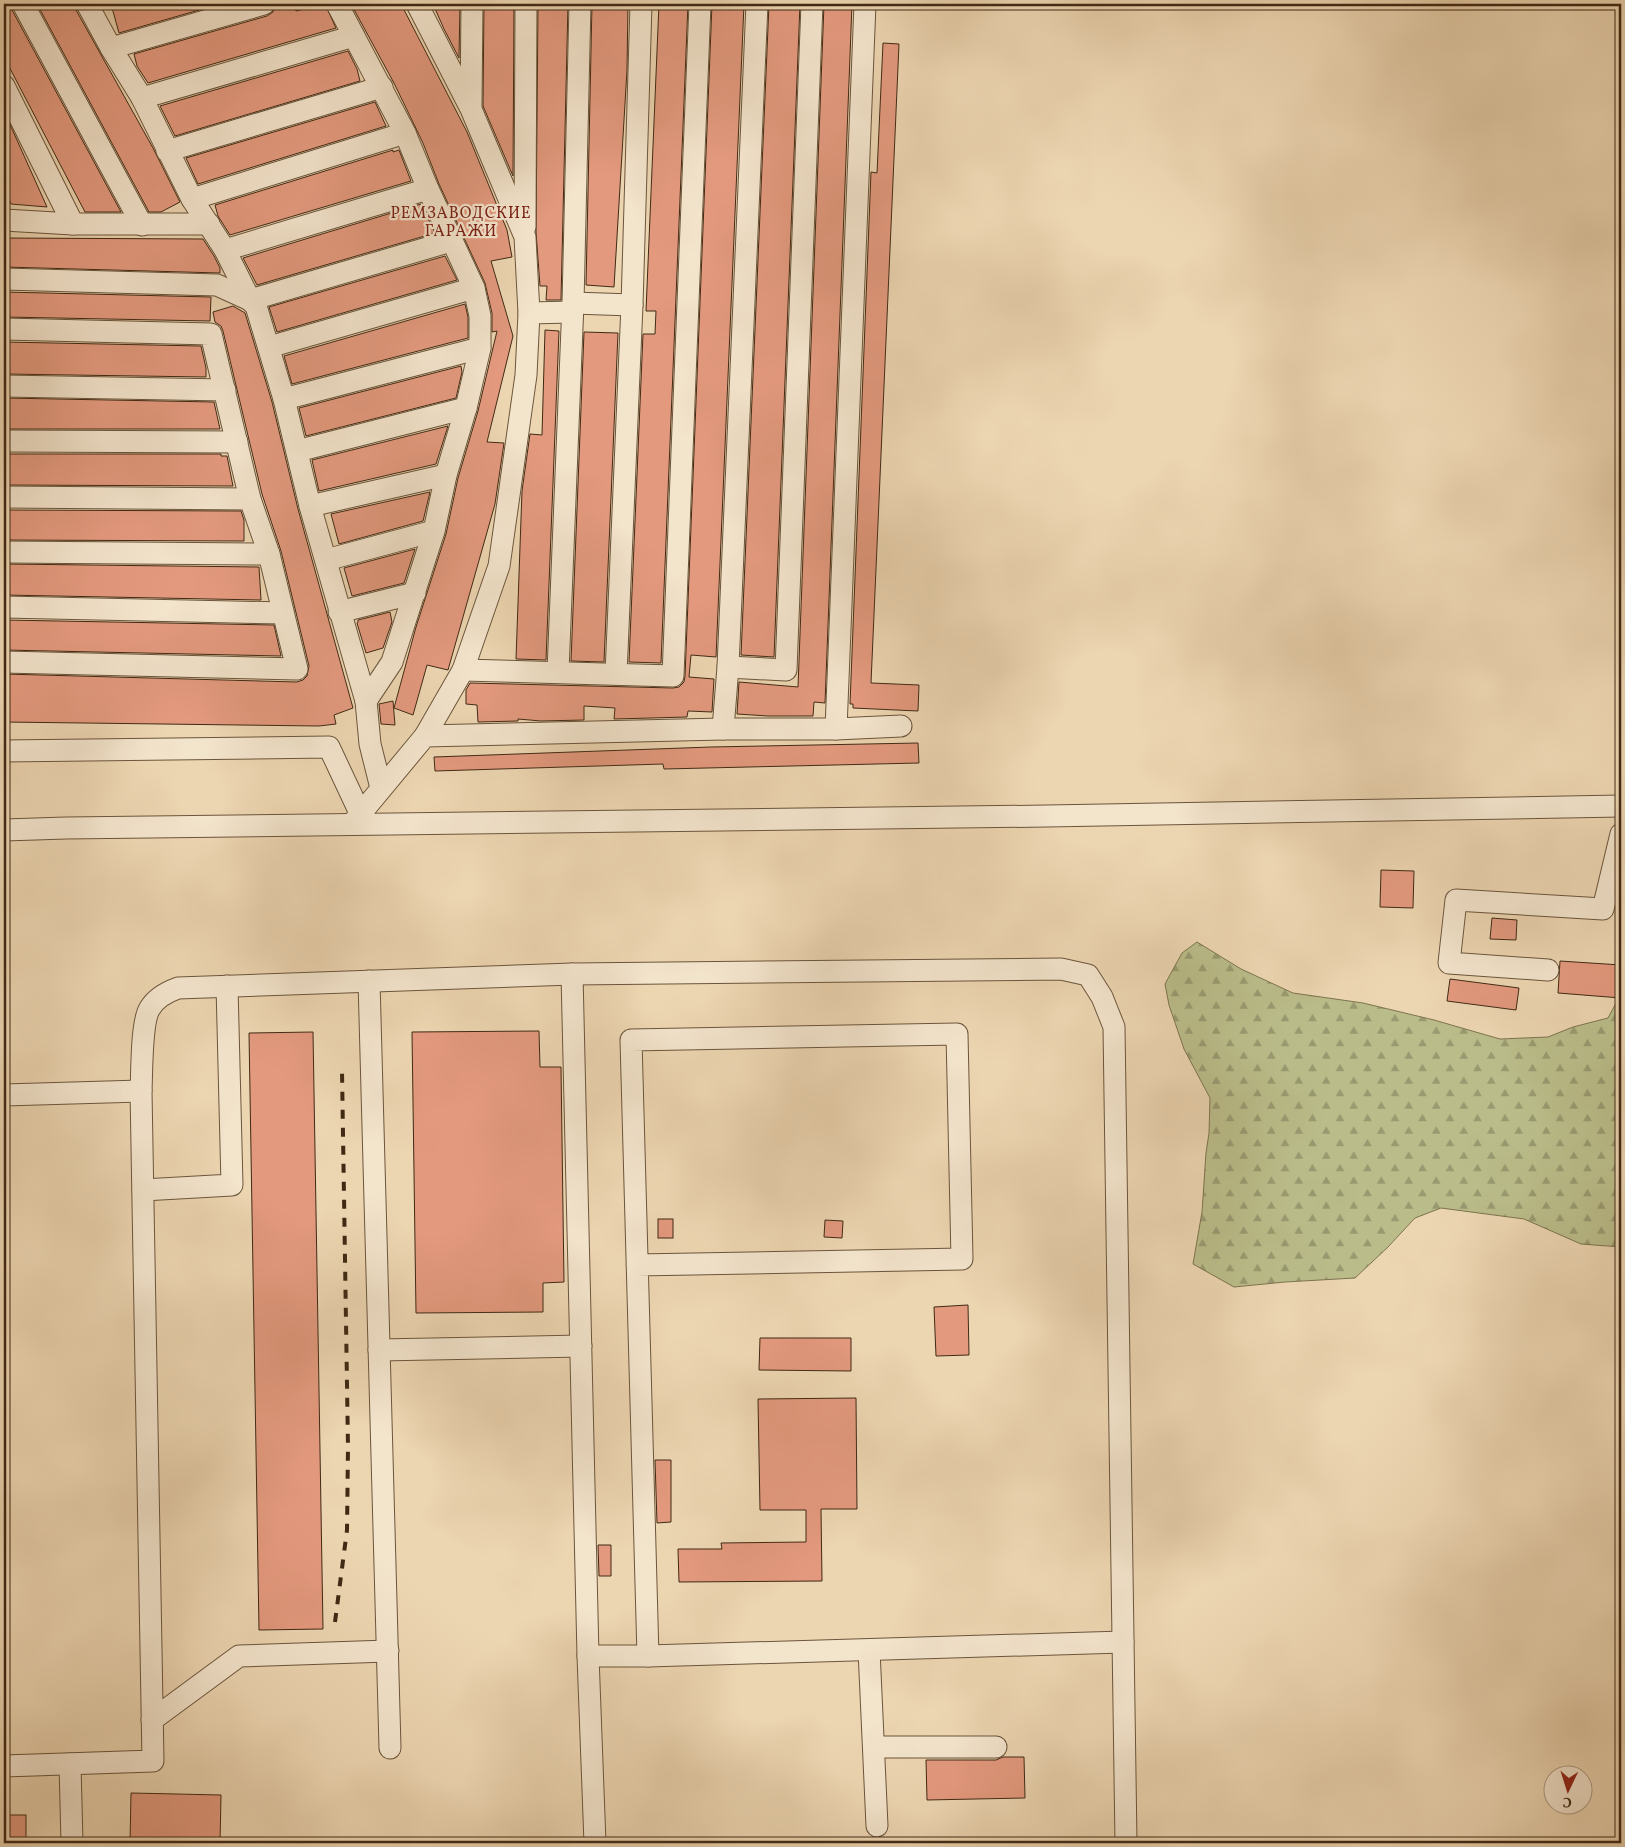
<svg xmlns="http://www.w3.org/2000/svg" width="1625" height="1847" font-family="Vollkorn,serif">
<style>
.forest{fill:url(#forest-firs);stroke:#7d744f}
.building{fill:#e3997e;stroke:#402a14}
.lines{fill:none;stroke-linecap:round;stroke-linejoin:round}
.minor-casing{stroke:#6b553b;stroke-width:23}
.minor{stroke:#f3e4cc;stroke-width:21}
.rail{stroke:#402a14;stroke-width:4;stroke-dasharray:9 9;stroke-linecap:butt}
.labels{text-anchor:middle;stroke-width:4.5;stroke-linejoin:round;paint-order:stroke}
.neighbourhood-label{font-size:16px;letter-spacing:1px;fill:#7a1f14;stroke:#f3e4cc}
</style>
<defs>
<pattern id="forest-firs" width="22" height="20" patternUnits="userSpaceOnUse" patternTransform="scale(1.25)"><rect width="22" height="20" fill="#babd8a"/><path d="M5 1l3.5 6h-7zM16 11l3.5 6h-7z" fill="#999a70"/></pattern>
</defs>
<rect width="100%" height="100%" fill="#ecd5b1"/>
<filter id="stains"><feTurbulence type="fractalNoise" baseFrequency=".004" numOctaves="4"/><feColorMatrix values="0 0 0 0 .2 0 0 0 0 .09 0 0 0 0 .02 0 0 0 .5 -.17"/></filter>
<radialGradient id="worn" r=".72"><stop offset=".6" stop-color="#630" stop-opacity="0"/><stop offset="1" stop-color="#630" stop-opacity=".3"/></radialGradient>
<!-- forest -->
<polygon class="forest" points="1197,942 1241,969 1293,993 1363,1003 1434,1020 1500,1039 1548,1037 1573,1027 1608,1018 1621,994 1621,1247 1581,1244 1524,1219 1441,1208 1415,1218 1387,1248 1355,1278 1285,1282 1234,1287 1193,1264 1202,1212 1206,1153 1209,1133 1210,1098 1184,1049 1169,1005 1165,984 1182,953"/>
<!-- building -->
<g class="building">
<polygon points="4,4 11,4 12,10 121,212 85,212 4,57"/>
<polygon points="37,4 75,4 76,10 153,148 180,202 161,212 149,212"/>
<polygon points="111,4 220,4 119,33"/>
<polygon points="276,4 295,4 296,11 325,4 336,28 148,83 137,66 134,54 267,16 273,12"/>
<polygon points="351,4 401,4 467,132 507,230 512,257 491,261 513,336 487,442 504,443 495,504 448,670 427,665 413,715 394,708 416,627 446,534 458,478 478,411 497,331 492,332 492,313 485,283 439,184 423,143 394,83"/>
<polygon points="433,4 460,4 459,58 444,29"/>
<polygon points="484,4 514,4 513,176 483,106"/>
<polygon points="538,4 568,4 561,300 546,300 547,286 540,286 536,232"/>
<polygon points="592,4 628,4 627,70 614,287 586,285"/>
<polygon points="659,4 688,4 661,663 629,662 643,334 655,334 656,311 646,311"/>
<polygon points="712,4 744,4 716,657 691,655 689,677 714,679 712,712 688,711 687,717 614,719 615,708 584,706 584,720 541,721 518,719 518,721 478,722 477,705 466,704 466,690 470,683 673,688 679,687 684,682 685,676"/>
<polygon points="769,4 800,4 774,657 741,655"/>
<polygon points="824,4 852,4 825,703 814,702 813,716 768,716 737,714 739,682 798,687"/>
<polygon points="883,43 899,44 871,683 919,685 918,711 853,708 853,704 850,704 871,172 877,173"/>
<polygon points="348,51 357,69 360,81 175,136 160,106"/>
<polygon points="375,102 386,126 198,184 186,158"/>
<polygon points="4,113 12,129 47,207 11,204 4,187"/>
<polygon points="393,150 393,152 399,150 411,181 230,235 218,216 215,205"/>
<polygon points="421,204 435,233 257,285 243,258"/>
<polygon points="4,238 203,239 214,256 220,268 220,273 4,267"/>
<polygon points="445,256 457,280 277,332 269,307"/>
<polygon points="4,292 211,297 210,321 4,317"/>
<polygon points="465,304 468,317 468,338 292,384 284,356"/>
<polygon points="233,306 245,313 272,402 298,509 353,708 334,715 336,724 319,726 4,722 4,674 297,682 303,680 307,676 309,666 281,551 262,494 223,331 221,326 215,322 213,312"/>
<polygon points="545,330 559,331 546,660 516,659 522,491 530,434 542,435"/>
<polygon points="584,332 618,333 604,662 571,661"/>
<polygon points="4,342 201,346 206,368 206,377 4,374"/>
<polygon points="461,366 462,372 456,398 306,436 299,408"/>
<polygon points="4,398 214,402 220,429 4,429"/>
<polygon points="448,426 436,464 319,491 312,460"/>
<polygon points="4,454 221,454 221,456 227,456 233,486 4,485"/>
<polygon points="430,492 423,521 339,544 331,514"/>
<polygon points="4,510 241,511 244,520 244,541 4,540"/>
<polygon points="415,549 404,583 352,596 344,568"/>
<polygon points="4,564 259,567 261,600 4,595"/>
<polygon points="390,612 392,622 383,648 366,653 357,623 358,622 358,620"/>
<polygon points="4,620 274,625 281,656 4,650"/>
<polygon points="393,701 395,725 381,724 379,704"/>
<polygon points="918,743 919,763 664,769 663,764 435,771 434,757 711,747"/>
<polygon points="1381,870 1414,871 1413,908 1380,907"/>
<polygon points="1492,918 1517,920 1516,940 1490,939"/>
<polygon points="1560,961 1621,965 1621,998 1558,993"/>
<polygon points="1450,979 1519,988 1516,1010 1447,1001"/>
<polygon points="539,1031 540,1067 561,1067 564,1282 543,1283 543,1312 416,1313 412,1032"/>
<polygon points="313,1032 323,1629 259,1630 249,1033"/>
<rect x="658" y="1219" width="15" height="19"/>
<polygon points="825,1220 843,1221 842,1238 824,1237"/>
<polygon points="968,1305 969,1355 936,1356 934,1307"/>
<polygon points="760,1338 851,1338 851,1371 759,1370"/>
<polygon points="856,1398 857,1509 821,1509 822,1581 679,1582 678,1549 722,1549 721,1543 806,1542 806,1510 760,1510 758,1399"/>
<polygon points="655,1460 671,1460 671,1522 657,1523"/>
<polygon points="598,1545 611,1545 611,1576 599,1576"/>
<polygon points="1003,1757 1024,1757 1025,1798 927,1800 926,1760 996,1760"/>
<polygon points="131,1793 221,1795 220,1843 130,1843"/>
<rect x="4" y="1815" width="22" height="28"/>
</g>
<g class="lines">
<!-- minor casing -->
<g class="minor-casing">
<g id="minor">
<polyline points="23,4 142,225"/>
<polyline points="87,4 111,48 142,98 192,199 225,250 250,300 256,306 284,399 310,506 366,701 370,744 381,788"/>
<polyline points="337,4 405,133 428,189 474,288 480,316 480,348 466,408 446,475 434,531 392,662 366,701"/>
<polyline points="417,4 471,109 525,237 529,313 526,375 499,566 463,670 425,736"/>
<polyline points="111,48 264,4"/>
<polyline points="4,86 73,224"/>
<polyline points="142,98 354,36"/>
<polyline points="471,106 472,4"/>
<polyline points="167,151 382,87"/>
<polyline points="192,199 405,133"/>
<polyline points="4,220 73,224 209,224"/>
<polyline points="525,227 526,4"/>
<polyline points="225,250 428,189"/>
<polyline points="4,279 217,285 250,300 451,241"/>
<polyline points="573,303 632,305"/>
<polyline points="529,313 572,312"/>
<polyline points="4,329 211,334 250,499 269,554 297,669 4,662"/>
<polyline points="269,347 474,288"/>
<polyline points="4,386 225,390"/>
<polyline points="284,399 480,348"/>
<polyline points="4,441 237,442"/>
<polyline points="297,451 466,408"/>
<polyline points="4,497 250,499"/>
<polyline points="310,506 446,475"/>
<polyline points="4,552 269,554"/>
<polyline points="326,560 434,531"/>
<polyline points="4,607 283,613"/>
<polyline points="339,612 415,593"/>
<polyline points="728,667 786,670 812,4"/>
<polyline points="463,670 673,676 700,4"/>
<polyline points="558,671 573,303 580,4"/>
<polyline points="616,674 632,305 641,4"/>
<polyline points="723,729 728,667 757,4"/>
<polyline points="836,729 901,726"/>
<polyline points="4,751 329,747 360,813"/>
<polyline points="352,824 425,736 723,729 836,729 865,4"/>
<polyline points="4,830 66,828 1047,816 1621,806"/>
<polyline points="1548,970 1449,963 1456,900 1603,909 1621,834"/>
<polyline points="572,974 588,1656 595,1843"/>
<polyline points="369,981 390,1748"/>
<polyline points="4,1095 141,1091"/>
<polyline points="143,1190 232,1185 227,986"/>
<polyline points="637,1265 962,1259 957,1034 631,1040 648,1656"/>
<polyline points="379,1350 581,1346"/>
<polyline points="869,1650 877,1826"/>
<polyline points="588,1656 648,1656 1123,1642"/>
<polyline points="152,1720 239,1656 388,1651"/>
<polyline points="874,1747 996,1747"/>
<polyline points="70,1764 72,1843"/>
<path d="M4,1766L153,1761L141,1091C142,1073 141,1021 150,1008C156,998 167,992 178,988L572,974L1061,969L1088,975L1102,997L1114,1027L1126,1843"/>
</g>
</g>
<!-- minor -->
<use href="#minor" class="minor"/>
<!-- rail -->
<polyline class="rail" points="335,1622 347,1530 348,1447 342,1071"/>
</g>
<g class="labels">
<!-- neighbourhood labels -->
<g class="neighbourhood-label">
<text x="461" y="218">РЕМЗАВОДСКИЕ<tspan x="461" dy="18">ГАРАЖИ</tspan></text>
</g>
</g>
<!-- margin -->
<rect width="1625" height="1847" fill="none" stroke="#ecd5b1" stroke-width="20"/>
<rect x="5" y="5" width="1615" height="1837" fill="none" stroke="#402a14" stroke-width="2.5"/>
<rect x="10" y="10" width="1605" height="1827" fill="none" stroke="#402a14"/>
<!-- north arrow -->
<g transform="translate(1568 1790) rotate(184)"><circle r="24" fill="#f3e4cc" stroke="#ab9a82"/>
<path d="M0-4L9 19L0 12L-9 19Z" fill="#8f2418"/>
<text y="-8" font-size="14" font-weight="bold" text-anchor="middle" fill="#402a14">С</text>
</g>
<rect width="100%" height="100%" filter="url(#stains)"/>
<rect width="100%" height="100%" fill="url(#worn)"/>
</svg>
